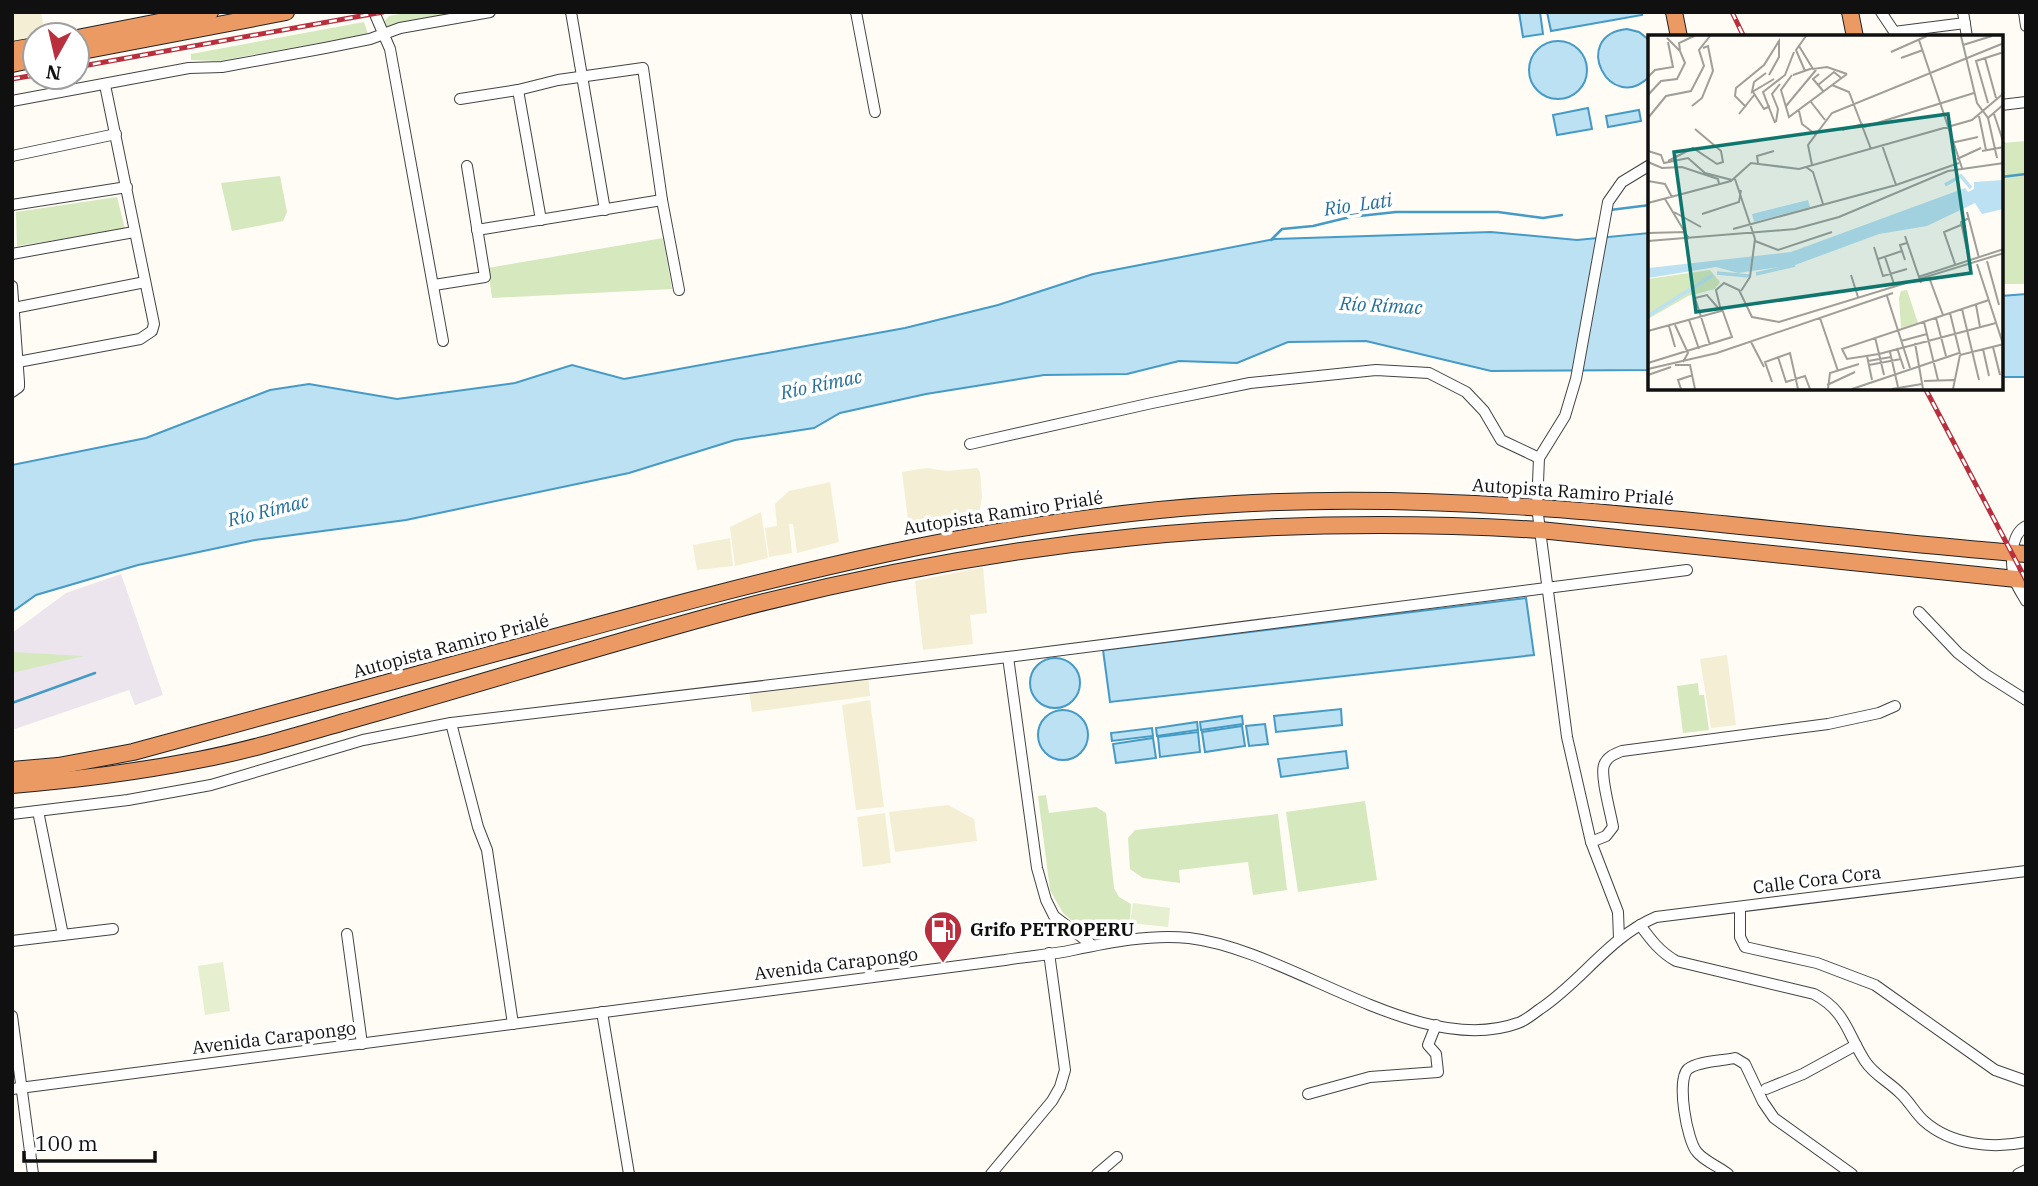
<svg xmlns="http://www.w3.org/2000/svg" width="2038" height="1186" font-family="'IBM Plex Serif',serif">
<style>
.industrial{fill:#ece5ee}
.farmland{fill:#f4efd4}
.green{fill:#d6e8be}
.pitch{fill:#e6efcf}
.water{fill:#bbe1f3;stroke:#469ac6;stroke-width:2}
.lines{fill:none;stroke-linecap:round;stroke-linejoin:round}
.stream{stroke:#469ac6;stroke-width:2.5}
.minor-casing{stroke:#434343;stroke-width:12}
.highway-casing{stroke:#212121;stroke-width:18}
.minor{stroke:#fff;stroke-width:10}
.highway{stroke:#ec9a64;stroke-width:16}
.rail-casing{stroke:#b92f3d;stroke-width:5}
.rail{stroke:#fff;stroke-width:2.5;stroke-dasharray:8;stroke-linecap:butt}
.labels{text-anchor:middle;stroke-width:7;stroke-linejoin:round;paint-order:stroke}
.street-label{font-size:18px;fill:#101010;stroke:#fff}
.poi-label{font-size:18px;font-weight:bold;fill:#101010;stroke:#fff;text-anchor:start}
.water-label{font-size:19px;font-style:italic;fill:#1f6d9c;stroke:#fff}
.inset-river{fill:none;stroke:#bbe1f3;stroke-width:3.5}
.inset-road{fill:none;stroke:#9f9e99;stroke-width:2}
.view{fill:#0f766e;fill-opacity:0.15;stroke:#0f766e;stroke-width:3.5}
.inset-edge{fill:none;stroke:#101010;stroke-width:3.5}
</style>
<rect width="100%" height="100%" fill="#fefcf4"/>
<!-- industrial -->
<polygon class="industrial" points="121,574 163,695 135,705 129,690 12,730 12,633 66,593"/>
<!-- farmland -->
<g class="farmland">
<polygon points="12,12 41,12 45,35 35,35 35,38 12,42"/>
<polygon points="926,468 947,471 977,468 980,472 982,496 979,515 909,527 902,472"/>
<polygon points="830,482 839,542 797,553 793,524 789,524 792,553 769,557 765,528 777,526 775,504 789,491"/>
<polygon points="761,512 768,558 735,566 730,527"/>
<polygon points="730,538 733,566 697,570 693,545"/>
<polygon points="983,567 987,613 970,615 973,644 923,650 915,581"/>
<polygon points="1727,655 1736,725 1711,728 1700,659"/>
<polygon points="868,676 870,696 752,712 749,691"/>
<polygon points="870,700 884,807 856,810 842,705"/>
<polygon points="948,805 974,819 977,841 895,852 889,812"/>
<polygon points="885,813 891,863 863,867 857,817"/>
</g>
<!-- green -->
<g class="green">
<polygon points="409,12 474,12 385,30 381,25 389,16"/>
<polygon points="364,22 368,34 219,61 191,60 191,54"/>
<polygon points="2026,141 2026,284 2001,284 2001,143"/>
<polygon points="280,176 287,212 283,221 232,231 221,183"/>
<polygon points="117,197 125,229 17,246 16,212"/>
<polygon points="663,238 672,289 492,298 488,268"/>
<polygon points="12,652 84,656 12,673"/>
<polygon points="1698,683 1699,695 1704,695 1709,730 1683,733 1677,686"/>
<polygon points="1046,795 1049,813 1096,807 1106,813 1114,888 1119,897 1131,904 1129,933 1089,935 1063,913 1050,890 1038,796"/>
<polygon points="1365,801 1377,880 1298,892 1286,812"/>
<polygon points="1278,814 1287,890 1253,895 1248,862 1179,870 1180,883 1143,878 1130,869 1128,838 1135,830"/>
</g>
<!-- pitch -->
<g class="pitch">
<polygon points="1133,903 1170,908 1168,927 1130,923"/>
<polygon points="223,962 230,1011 205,1015 198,966"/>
</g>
<!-- water -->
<g class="water">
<polygon points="1519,12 1540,12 1543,34 1523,37"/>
<polygon points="1547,12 1642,12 1642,15 1551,31"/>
<path d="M1627,29L1639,32L1649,40L1650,76C1610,117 1569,35 1627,29Z"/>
<circle cx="1558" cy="70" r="29"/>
<polygon points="1588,108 1592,129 1557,135 1553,115"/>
<polygon points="1639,110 1641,121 1608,127 1606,116"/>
<polygon points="1491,232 1577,240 1649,233 1649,370 1491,371 1366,341 1288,342 1237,363 1179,361 1127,374 1044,375 926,394 840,413 814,428 735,440 629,473 406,520 255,540 138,565 36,595 12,612 12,465 146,438 270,390 309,384 397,399 515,383 572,365 624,379 905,328 998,305 1093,274 1275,239"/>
<polygon points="2026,294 2026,377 2001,377 2001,296"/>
<polygon points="1526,598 1534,655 1110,702 1103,650"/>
<circle cx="1055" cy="683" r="25"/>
<polygon points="1341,709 1342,725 1276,732 1274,716"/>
<circle cx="1063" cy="735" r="25"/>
<polygon points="1242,716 1243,724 1201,730 1200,722"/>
<polygon points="1197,722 1198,730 1157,736 1156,728"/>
<polygon points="1265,724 1268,744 1249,746 1246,726"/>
<polygon points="1242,726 1245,746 1205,752 1202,732"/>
<polygon points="1152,728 1153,736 1112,741 1111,733"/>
<polygon points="1198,732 1200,752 1160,757 1158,737"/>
<polygon points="1153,738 1156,758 1116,763 1113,744"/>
<polygon points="1346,751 1348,768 1281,777 1278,759"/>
</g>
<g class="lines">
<!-- stream -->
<g class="stream">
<polyline points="2001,177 2026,174"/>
<polyline points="1610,210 1650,205"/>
<polyline points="1271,240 1282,229 1313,226 1350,217 1396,212 1498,212 1543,218 1562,215"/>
<polyline points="12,703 95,673"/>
</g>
<!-- minor casing -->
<g class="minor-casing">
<g id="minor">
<polyline points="374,12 390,49 443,341"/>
<polyline points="571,12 605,210"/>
<polyline points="856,12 875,112"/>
<polyline points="1881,12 1897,36"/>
<polyline points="1963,12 1967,37"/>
<polyline points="2024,12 2026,26"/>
<polyline points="1894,32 1965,23"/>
<polyline points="518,90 541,220"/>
<polyline points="460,99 518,90 558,80 643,68 662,200 679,290"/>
<polyline points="12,101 189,68 222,67 325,48 370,39 400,28 490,12"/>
<polyline points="2001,105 2026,102"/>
<polyline points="12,156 116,134"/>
<polyline points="12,205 127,187"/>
<polyline points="477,230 662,200"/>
<polyline points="12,254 134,232"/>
<polyline points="434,285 485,277 467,166"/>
<polyline points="12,286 19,382 19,387 12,392"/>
<polyline points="14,308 145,282"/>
<polyline points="18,362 140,339 152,331 154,324 105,85"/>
<polyline points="970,444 1152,403 1250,383 1376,370 1429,373 1466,392 1484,411 1501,440 1539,458"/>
<path d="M2026,526C2010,534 2010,565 2015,580C2017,587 2022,594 2026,601"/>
<polyline points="1919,612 1958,653 1985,674 2026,700"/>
<polyline points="1008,657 1037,868 1046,900 1054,916 1092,945"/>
<polyline points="451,723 478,827 487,850 513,1024"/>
<polyline points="38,811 63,935"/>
<polyline points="12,814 128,800 211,785 363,740 451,723 1008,657 1687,570"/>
<path d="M1591,842L1606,836L1613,827C1611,814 1600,776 1604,765C1607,757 1614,754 1622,751L1828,724L1879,713L1895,706"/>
<polyline points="1740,908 1740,937 1745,947 1817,963 1875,985 1995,1070 2026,1081"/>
<path d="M1640,925C1651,940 1660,952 1676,961L1814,994C1846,1011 1847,1033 1865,1061C1874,1075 1888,1081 1900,1093C1909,1101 1915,1113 1924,1121C1951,1145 1992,1149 2026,1142"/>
<polyline points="347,934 362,1044"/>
<polyline points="1619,939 1618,912 1591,842 1567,737 1537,507 1539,458 1565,416 1576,379 1608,202 1622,182 1650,165"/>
<polyline points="12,941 113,929"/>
<polyline points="602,1012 629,1174"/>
<polyline points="12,1016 33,1174"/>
<path d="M12,1089L1005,960C1027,956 1051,955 1073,950C1110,942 1151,934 1189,938C1291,950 1419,1059 1518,1023C1525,1021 1533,1014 1540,1009C1581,982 1609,937 1656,917L2026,871"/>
<polyline points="1766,1089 1803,1074 1856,1045"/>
<polyline points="1308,1094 1370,1077 1438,1072 1436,1054 1428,1045 1436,1025"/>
<polyline points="991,1174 1052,1101 1060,1087 1065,1070 1049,953"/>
<polyline points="1097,1174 1117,1157"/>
<path d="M1728,1174C1718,1166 1704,1161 1697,1152C1687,1141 1676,1080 1688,1069C1698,1061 1722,1061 1735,1058L1745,1064L1763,1102L1774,1118L1852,1174"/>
<polyline points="2018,1174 2026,1170"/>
</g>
</g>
<!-- highway casing -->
<g class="highway-casing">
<g id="highway">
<polyline points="1674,12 1679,37"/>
<polyline points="1850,12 1855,37"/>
<polyline points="77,38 210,12"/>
<polyline points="12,50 35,46"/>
<polyline points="77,52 286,12"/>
<polyline points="12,64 35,59"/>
<path d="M12,770L58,766L133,752C270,714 407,678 544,640C773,577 996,518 1235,504C1500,488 1762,533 2026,554"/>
<path d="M12,785C74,780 137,772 198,760C257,749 315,730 372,714C495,679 617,641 741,608C1006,539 1266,513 1540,530L2026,580"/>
</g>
</g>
<!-- minor -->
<use href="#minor" class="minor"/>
<!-- highway -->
<use href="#highway" class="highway"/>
<!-- rail casing -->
<g class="rail-casing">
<g id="rail">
<polyline points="1732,12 1744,37"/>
<polyline points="77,67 383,12"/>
<polyline points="12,79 35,75"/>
<polyline points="1925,388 2026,580"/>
</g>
</g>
<!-- rail -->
<use href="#rail" class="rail"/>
</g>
<!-- icons -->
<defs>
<g id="fuel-pin" transform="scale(2.0125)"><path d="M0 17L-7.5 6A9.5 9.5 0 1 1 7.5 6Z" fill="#b92f3d" stroke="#fff"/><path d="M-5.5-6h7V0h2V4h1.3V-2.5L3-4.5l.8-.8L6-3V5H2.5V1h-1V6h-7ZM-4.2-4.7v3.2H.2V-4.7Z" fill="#fff"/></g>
</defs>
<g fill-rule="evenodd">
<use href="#fuel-pin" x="943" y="930"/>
</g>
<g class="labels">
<!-- street labels -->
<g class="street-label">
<text transform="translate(1573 492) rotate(4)" y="6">Autopista Ramiro Prialé</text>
<text transform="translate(1003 513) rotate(-9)" y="6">Autopista Ramiro Prialé</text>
<text transform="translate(451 646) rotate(-15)" y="6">Autopista Ramiro Prialé</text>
<text transform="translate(1817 880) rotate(-7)" y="6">Calle Cora Cora</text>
<text transform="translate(836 964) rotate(-7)" y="6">Avenida Carapongo</text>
<text transform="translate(274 1038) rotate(-7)" y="6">Avenida Carapongo</text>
</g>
<!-- poi labels -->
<g class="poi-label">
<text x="970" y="936">Grifo PETROPERU</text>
</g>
<!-- water labels -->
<g class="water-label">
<text transform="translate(1358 204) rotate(-8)" y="7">Rio_Lati</text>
<text transform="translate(1381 305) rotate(3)" y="7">Río Rímac</text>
<text transform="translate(821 384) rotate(-12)" y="7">Río Rímac</text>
<text transform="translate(268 510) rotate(-14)" y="7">Río Rímac</text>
</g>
</g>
<!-- overview -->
<g transform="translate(1648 35)">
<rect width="355" height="355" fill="#fefcf4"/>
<path d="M62,235L72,247L67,254L40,261L0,284V244ZM259,255L270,288L253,293L251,263L253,256Z" fill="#d6e8be"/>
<path d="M355,145V174L334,179L327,168L279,191L231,199L147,230L90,238L68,232L0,243L1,233L143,217L317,153L320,157L326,154V147ZM160,165L162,172L106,187L104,179Z" fill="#bbe1f3"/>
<path class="inset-river" d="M297,150L313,141L323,153M69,238L101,241M108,239L147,230M0,281L65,240"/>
<path class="inset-road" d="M313,1L329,68L340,83L349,123M271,5L314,133M315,10L344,1M151,11L165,34L179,32L199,39M32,15L31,8L46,1M243,17L279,1M253,23L275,15M337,23L348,63M157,36L148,15L158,1M118,38L106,47L104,57L126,44M171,39L165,44L176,57M144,40L133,55L141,82L199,39M145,40L165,33M0,42L7,35L25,32L20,7M170,50L186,37L193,43M184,50L201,57L223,114M105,57L116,74L122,71M0,60L13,46L29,44L37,28L32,16L19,3M163,67L177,85M340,68L328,26L356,17M44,71L54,63L65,36L60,11L55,13M138,71L168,35M98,72L87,61L88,53L116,30L131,6V22L121,40M151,76L154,89L167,99M91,79L107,59M346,79L356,109M331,81L338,115M0,83L18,61L43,56L56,31L51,15L62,1M340,83L356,69M128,87L130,74L124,59L132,49M127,88L115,57L137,40L146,17M216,92L326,58M194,95L215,89M303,108L330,102M234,110L248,150M0,116L13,120L16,128L40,123L57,138L84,145M334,116L356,112M309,124L333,113M20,126L45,113L69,129L75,127L73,116L47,94M0,127L14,133L34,132L70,144L71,149M110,128L109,121L126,116M164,130L160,110L184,78L356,8M158,132L165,137L175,169M87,144L107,204L102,242L93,256M0,146L17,149L24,162M17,164L41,204M0,168L83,146L103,128L151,134L324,85L356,58M26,177L53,192M319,177L331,223M54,179L91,167L93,155M85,194L248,150L311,128M0,198L38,197M257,201L273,248M0,206L147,194L191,182L300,136L356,128M107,206L130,215L184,197M226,212L235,241L259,234M237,222L246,249M230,224L254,216M321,224L313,187L321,183M257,225L252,210L259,208M339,226L351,270M307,229L296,197L313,190M329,229L355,309M203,240L210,262M270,242L356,214M282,245L295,280M239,261L262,333M341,265L194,314L199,324L231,319L348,288M328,270L332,292M314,274L331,345M302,278L312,319M172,283L190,336M288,283L298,321M41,285L51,314M276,287L290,345M27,290L40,318L35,327M21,291L27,312M0,296L73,276L68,255L76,248L91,255L104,282L131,287L356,218M227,302L236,340M253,306L279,299M103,307L116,332M267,308L275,354M62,310L47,263L59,260L71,274M345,312L352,340M249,313L256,334M335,314L341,341M242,317L250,352M312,320L356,309M219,321L224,345M130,322L138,347L157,341L162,354M220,326L243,322M0,328L84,302L74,274M27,330H42L47,354M221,330L253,324M0,334L69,318L245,258M0,340L23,332M276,346L306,345M124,347L117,327L142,318L150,354M179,350L207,337M33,354L30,345L45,340M180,354L182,338L211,329M204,354L311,318M244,354L274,349M305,354L312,320"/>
<path class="view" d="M300,79L323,238L48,277L26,117Z"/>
<rect width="355" height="355" class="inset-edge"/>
</g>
<!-- border -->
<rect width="2038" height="1186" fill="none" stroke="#101010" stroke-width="28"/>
<!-- north arrow -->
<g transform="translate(56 56) rotate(188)"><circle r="33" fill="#ffffff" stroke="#9f9f9f" stroke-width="2"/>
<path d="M0-5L12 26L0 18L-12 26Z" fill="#b92f3d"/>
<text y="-10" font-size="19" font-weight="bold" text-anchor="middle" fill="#101010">N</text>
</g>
<!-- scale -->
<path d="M24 1151v10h131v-10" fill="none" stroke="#101010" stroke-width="3.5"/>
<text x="35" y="1151" font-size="21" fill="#101010" stroke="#ffffff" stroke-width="5" paint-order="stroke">100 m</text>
</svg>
